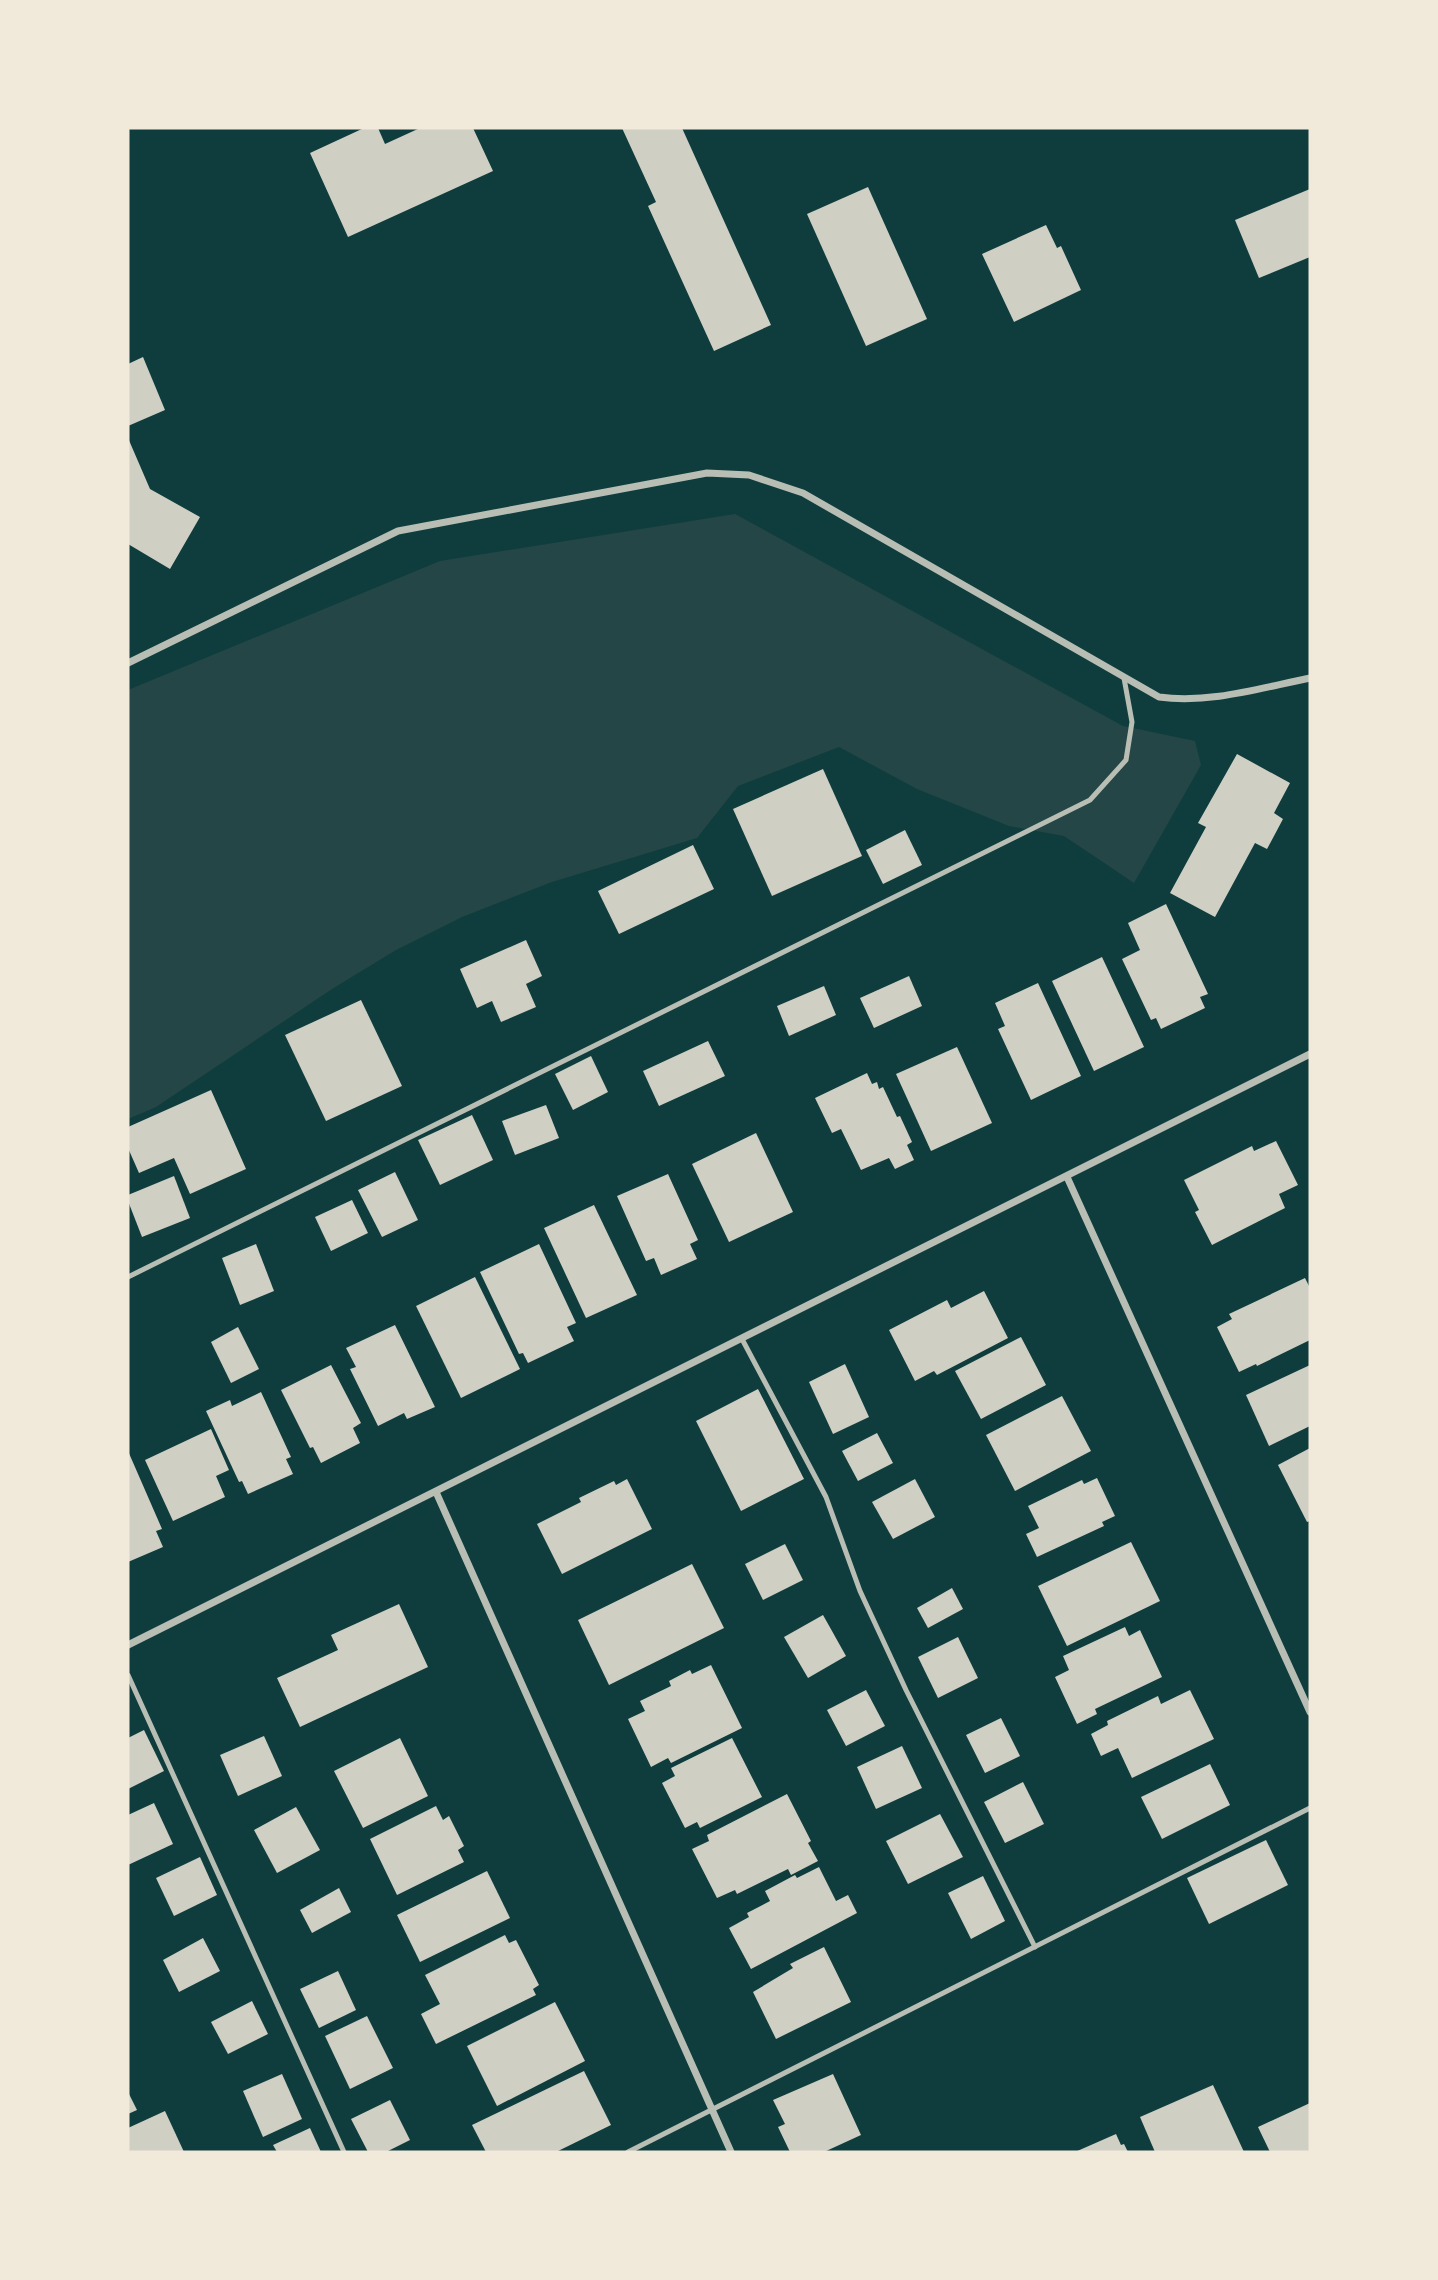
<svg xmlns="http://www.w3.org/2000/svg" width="1438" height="2280" font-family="'Golos Text',sans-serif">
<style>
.green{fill:#244646}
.building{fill:#cfcfc3}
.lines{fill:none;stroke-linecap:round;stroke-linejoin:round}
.service{stroke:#b8beb3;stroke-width:5}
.minor{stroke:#b8beb3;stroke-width:7}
</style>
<rect width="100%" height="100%" fill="#0f3d3e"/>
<!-- green -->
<polygon class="green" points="735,514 1123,726 1195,741 1201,765 1134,883 1064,836 1009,826 917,789 839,747 738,786 697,838 552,882 462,917 396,950 332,989 156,1107 128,1119 128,690 440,561"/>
<!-- building -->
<g class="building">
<polygon points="364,128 378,128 385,144 420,128 473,128 493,171 348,237 310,153"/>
<polygon points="622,128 682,128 771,325 714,351 648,206 656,202"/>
<polygon points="868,187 927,319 866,346 807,214"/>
<polygon points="1310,189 1310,257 1259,278 1235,220"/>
<polygon points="1046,225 1057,248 1061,246 1081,290 1014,322 982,254"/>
<polygon points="143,357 165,410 128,426 128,364"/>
<polygon points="128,438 150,489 200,517 170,569 128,544"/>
<polygon points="1237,754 1290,783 1274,813 1283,819 1267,849 1255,843 1215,917 1170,893 1206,827 1198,823"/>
<polygon points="823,769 862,856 772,896 733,809"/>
<polygon points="905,830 922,865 883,884 866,850"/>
<polygon points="693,845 714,889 619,934 598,891"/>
<polygon points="1166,904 1208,994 1200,997 1205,1008 1161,1029 1156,1018 1151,1020 1122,959 1140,950 1128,923"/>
<polygon points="526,940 542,976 526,984 536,1007 501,1022 492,1001 477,1008 460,969"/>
<polygon points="1102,957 1144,1047 1094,1071 1052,981"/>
<polygon points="909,976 922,1006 874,1028 860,998"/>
<polygon points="1038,983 1081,1076 1031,1100 998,1029 1005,1026 995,1003"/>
<polygon points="824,986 836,1015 789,1036 777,1006"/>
<polygon points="361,1000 402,1086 326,1121 285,1035"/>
<polygon points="708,1041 725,1076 659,1106 643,1071"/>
<polygon points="957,1047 992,1123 931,1151 896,1074"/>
<polygon points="591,1056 608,1092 573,1110 555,1074"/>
<polygon points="867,1073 872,1084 877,1082 879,1089 883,1087 897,1117 900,1116 912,1142 907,1145 914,1160 895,1169 889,1158 861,1170 841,1129 832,1133 815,1098"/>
<polygon points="211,1090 246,1169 190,1194 174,1158 139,1173 128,1148 128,1127"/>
<polygon points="546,1105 559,1138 515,1155 502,1121"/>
<polygon points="472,1115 493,1160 440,1185 418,1140"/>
<polygon points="756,1133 793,1212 729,1242 692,1164"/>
<polygon points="1276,1141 1298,1185 1279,1194 1285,1208 1212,1245 1195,1212 1199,1210 1184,1180 1252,1146 1254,1151"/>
<polygon points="395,1172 418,1220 382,1237 358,1190"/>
<polygon points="668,1174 698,1240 690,1244 697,1259 661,1275 654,1258 646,1261 617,1196"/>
<polygon points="174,1176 190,1218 142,1237 128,1201 128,1195"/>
<polygon points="352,1200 368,1233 331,1251 315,1217"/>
<polygon points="594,1205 637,1295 586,1318 544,1228"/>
<polygon points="256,1244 274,1291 240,1305 222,1258"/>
<polygon points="539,1244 576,1323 567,1327 574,1341 528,1363 523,1353 519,1354 480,1272"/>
<polygon points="475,1277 520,1369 461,1398 416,1306"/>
<polygon points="1305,1278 1310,1288 1310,1340 1257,1366 1256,1364 1239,1372 1217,1327 1232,1319 1229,1314"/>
<polygon points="984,1291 1008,1338 937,1375 934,1371 915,1381 889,1330 947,1300 951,1308"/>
<polygon points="395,1325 435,1407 407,1419 404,1413 378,1426 350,1369 356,1367 346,1348"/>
<polygon points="238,1327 259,1369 231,1383 211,1342"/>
<polygon points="1021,1337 1046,1385 981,1419 955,1371"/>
<polygon points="845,1364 869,1417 833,1434 809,1382"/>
<polygon points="331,1365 361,1423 353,1428 360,1443 321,1463 313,1447 310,1448 281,1390"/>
<polygon points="1310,1365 1310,1426 1269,1446 1246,1395"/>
<polygon points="758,1389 804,1479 741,1511 696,1421"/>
<polygon points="261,1392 291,1457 286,1459 293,1474 248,1494 242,1481 239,1482 206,1411 230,1400 232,1406"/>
<polygon points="1062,1396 1091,1451 1015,1491 986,1435"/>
<polygon points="211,1429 229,1470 216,1476 225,1497 173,1521 145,1460"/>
<polygon points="877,1433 893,1463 858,1481 842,1451"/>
<polygon points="1310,1448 1310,1521 1307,1522 1278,1465"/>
<polygon points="128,1451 162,1529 156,1531 163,1547 128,1562"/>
<polygon points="1097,1478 1115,1516 1102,1522 1104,1526 1037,1557 1026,1534 1039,1528 1028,1506 1082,1480 1084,1484"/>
<polygon points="627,1479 652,1529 562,1574 537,1524 581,1502 579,1498 614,1481 616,1485"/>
<polygon points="915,1479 935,1517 893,1539 872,1502"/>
<polygon points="1131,1542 1160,1601 1067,1646 1038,1586"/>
<polygon points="785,1544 803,1580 763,1600 745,1564"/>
<polygon points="692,1564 724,1628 609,1685 578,1620"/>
<polygon points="952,1588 963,1609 928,1628 917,1608"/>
<polygon points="399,1604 428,1667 300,1727 277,1678 338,1650 331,1635"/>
<polygon points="823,1615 846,1656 808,1678 784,1637"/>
<polygon points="1125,1627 1129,1636 1140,1630 1162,1677 1095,1709 1097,1714 1077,1724 1055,1677 1069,1670 1063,1656"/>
<polygon points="958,1637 978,1678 938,1698 918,1657"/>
<polygon points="711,1665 742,1728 671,1763 668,1758 651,1767 628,1719 645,1711 640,1701 671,1686 669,1681 690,1670 692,1674"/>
<polygon points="866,1690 885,1726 846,1746 827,1710"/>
<polygon points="1190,1690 1214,1739 1132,1778 1118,1748 1101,1756 1091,1734 1108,1725 1107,1721 1158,1696 1161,1704"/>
<polygon points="1001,1718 1020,1756 985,1773 966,1735"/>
<polygon points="144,1730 164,1771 128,1789 128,1738"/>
<polygon points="264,1736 282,1776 238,1796 220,1755"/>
<polygon points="400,1738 428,1796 363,1828 334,1771"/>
<polygon points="732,1738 762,1797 700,1828 697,1822 685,1828 662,1783 675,1776 671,1768"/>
<polygon points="902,1746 922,1788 876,1809 857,1767"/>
<polygon points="1210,1764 1230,1805 1162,1839 1141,1797"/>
<polygon points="1023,1782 1044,1824 1005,1843 984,1802"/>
<polygon points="787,1794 811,1841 808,1843 818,1861 791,1875 788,1869 737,1894 735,1890 717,1898 692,1849 709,1841 707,1835"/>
<polygon points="154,1803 173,1844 128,1865 128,1815"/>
<polygon points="436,1806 443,1820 449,1816 464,1846 458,1850 464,1862 397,1895 370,1839"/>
<polygon points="296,1807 320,1850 277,1873 254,1830"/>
<polygon points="940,1814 963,1857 908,1884 886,1841"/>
<polygon points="1266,1840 1288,1885 1209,1924 1187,1878"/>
<polygon points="200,1857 217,1895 174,1916 156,1878"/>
<polygon points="819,1867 836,1901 848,1895 857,1913 751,1969 729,1928 749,1917 747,1913 770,1901 765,1891 795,1875 797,1878"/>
<polygon points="487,1871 510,1918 420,1962 397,1915"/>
<polygon points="983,1876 1005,1921 971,1939 948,1893"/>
<polygon points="339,1888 351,1912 312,1933 300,1910"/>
<polygon points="505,1935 509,1943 516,1940 539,1985 533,1989 536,1995 436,2044 421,2014 440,2004 425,1975"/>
<polygon points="203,1938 220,1971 179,1992 163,1960"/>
<polygon points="824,1947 851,2002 776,2039 753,1992 793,1968 790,1964"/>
<polygon points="338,1971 356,2010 319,2028 300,1989"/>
<polygon points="252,2001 268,2034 228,2054 211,2022"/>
<polygon points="555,2002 585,2061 497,2106 467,2046"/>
<polygon points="367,2016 393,2068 350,2089 325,2036"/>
<polygon points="584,2071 611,2125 556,2152 486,2152 472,2125"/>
<polygon points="282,2074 302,2119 263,2137 243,2091"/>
<polygon points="833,2074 861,2135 824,2152 790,2152 778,2127 785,2124 773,2100"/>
<polygon points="1213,2085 1244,2152 1155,2152 1140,2117"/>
<polygon points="128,2092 137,2110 128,2114"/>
<polygon points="390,2100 410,2140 386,2152 368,2152 351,2119"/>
<polygon points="1310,2103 1310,2152 1270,2152 1258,2127"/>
<polygon points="165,2111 184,2152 128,2152 128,2128"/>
<polygon points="310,2128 321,2152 277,2152 273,2145"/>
<polygon points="1116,2134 1121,2145 1124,2144 1128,2152 1075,2152"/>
</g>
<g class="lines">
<!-- service -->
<g class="service">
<polyline points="128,1277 1090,800 1126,760 1132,722 1124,678"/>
<polyline points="742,1339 826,1497 860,1591 906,1690 1035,1947"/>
<polyline points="128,1675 344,2152"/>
<polyline points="628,2152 1310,1808"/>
</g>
<!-- minor -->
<g class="minor">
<path d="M128,663L398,531L707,473L749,475L803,493L1159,697C1209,704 1260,688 1310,678"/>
<polyline points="1067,1177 1310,1712"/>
<polyline points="436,1492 731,2152"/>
<polyline points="128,1645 1310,1054"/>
</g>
</g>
<!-- border -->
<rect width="1438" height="2280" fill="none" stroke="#f1e9da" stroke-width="259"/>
</svg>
